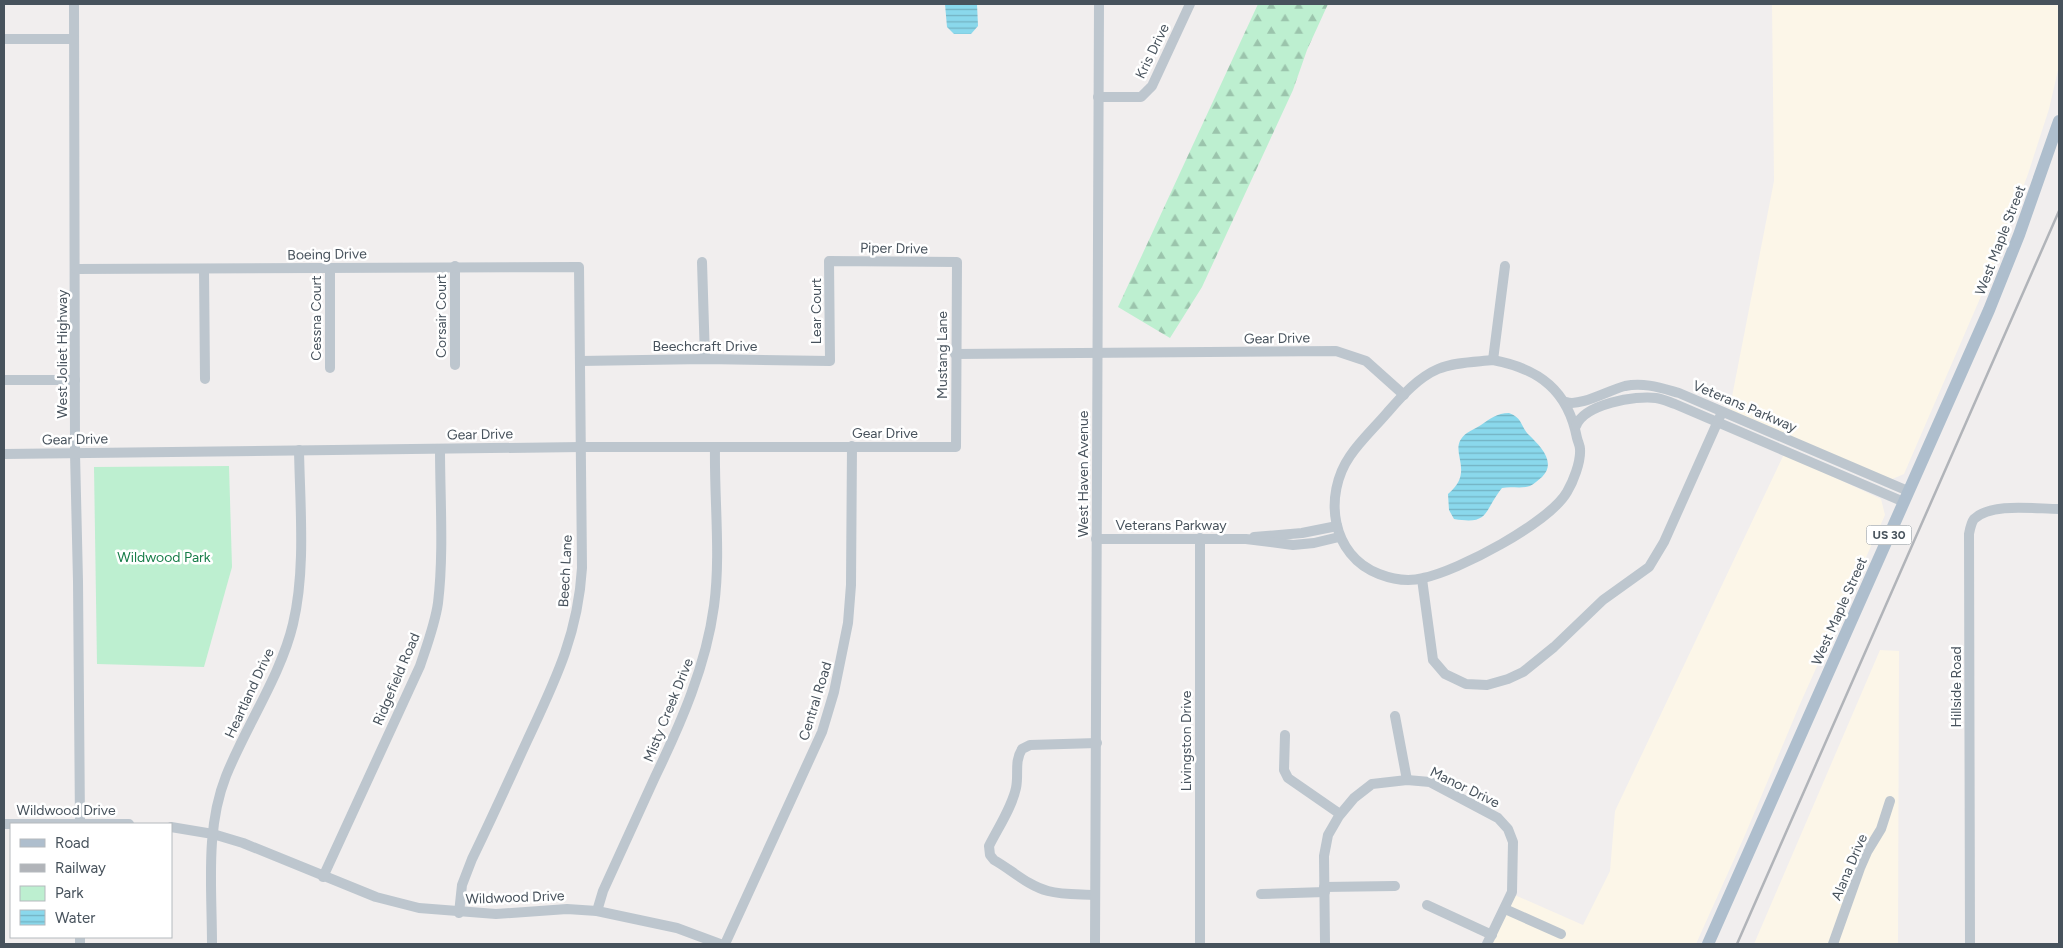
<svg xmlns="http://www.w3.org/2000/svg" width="2063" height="948" font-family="Figtree,sans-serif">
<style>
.commercial{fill:#fcf6e8}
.green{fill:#bdefd0}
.forest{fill:url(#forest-firs)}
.water{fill:url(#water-rules)}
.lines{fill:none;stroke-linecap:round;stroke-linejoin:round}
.minor{stroke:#bdc6ce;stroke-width:10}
.major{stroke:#aebecd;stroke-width:12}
.rail{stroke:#b1b4b9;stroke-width:2.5}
.labels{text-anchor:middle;stroke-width:5;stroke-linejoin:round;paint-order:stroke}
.shield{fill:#fff;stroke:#7e868d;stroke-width:1}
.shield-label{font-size:12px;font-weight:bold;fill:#47525c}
.street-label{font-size:14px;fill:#47525c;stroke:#fff}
.park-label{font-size:14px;fill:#177d49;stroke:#fff}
</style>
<defs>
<pattern id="forest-firs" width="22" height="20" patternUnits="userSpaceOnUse" patternTransform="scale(1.25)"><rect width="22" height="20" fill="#bdefd0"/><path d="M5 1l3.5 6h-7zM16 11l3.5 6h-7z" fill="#9bc4ac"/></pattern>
<pattern id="water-rules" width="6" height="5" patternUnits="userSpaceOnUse" patternTransform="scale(1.25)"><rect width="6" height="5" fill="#8ad8ec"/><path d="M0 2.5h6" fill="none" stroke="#73b2c2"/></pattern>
</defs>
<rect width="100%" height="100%" fill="#f1eeee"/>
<!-- commercial -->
<g class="commercial">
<polygon points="1772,4 2059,4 2059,66 2049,109 2028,174 1988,280 1904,474 1890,480 1729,412 1774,181"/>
<polygon points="1784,454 1881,499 1885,515 1800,704 1745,835 1696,944 1483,944 1508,892 1583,925 1610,871 1615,811"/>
<polygon points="1880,650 1899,651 1898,944 1754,944"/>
</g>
<!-- green -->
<polygon class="green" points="229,466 232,567 204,667 97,664 94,467"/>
<!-- forest -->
<polygon class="forest" points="1258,4 1328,4 1307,50 1293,90 1202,287 1170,338 1118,307"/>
<!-- water -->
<g class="water">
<polygon points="945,4 977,4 978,26 971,34 954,34 947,27"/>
<path d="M1509,413C1523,418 1520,426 1529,435C1540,446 1557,462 1542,477C1538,480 1534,484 1530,486C1521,489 1511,486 1502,488C1483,512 1490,525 1454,519L1449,510L1448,494C1478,469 1444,450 1467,433C1471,430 1477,428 1481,425C1490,419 1497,413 1509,413Z"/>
</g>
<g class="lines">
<!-- minor -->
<g class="minor">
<polyline points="74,4 75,453 78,581 80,824"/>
<polyline points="4,39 74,39"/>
<polyline points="1098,97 1141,97 1152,86 1190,4"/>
<polyline points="702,262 705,359"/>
<polyline points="455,266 455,365"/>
<path d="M76,269L579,267L582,568C578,635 555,681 527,741C509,780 491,820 472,859L462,885L459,913"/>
<polyline points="204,269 205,379"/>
<polyline points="955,354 1336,351 1366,361 1404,395"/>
<path d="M1493,360C1540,369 1568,391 1577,438C1578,442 1580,446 1580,449C1581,462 1573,482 1567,492C1549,523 1458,571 1423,578C1409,582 1392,579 1379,574C1331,556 1323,495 1350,456C1360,441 1375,427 1387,413C1401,397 1417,378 1438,369C1455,362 1475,362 1493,360Z"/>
<polyline points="1493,360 1505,266"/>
<polyline points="330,368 330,268"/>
<polyline points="4,380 75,380"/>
<path d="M1566,402C1580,407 1609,390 1625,386C1644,382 1661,388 1679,393L1908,491"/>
<path d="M1576,426C1584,404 1636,395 1656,398C1663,399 1669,402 1675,404L1904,502"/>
<polyline points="4,454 581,447 956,447 957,262 829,261 830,361 705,359 580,361"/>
<polyline points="1254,537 1302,533 1337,526"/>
<polyline points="1200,538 1200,944"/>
<polyline points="1096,539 1246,539 1293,545 1314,543 1339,537"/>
<polyline points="1422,579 1433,660 1445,674 1466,684 1487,685 1508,679 1523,672 1554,647 1603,600 1649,567 1664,542 1722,412"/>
<polyline points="1395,716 1407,780"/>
<polyline points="1285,735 1284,770 1288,778 1340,814"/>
<polyline points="4,824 129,824"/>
<polyline points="171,827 213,834 243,843 376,897 419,908 496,914 567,909 597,911 677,928 720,944"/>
<path d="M323,877L420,666C427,645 435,624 438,603C444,553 440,499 440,449"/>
<polyline points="1324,887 1395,886"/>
<polyline points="1261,894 1325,892"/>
<path d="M1095,895C1080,894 1063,895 1048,891C1028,886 1012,870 994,860L990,855L989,846C998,828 1012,807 1016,788C1019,774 1014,762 1022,749L1030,745L1097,743"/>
<polyline points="1427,905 1492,935"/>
<polyline points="1505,909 1561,934"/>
<path d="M597,911L603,891C620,853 638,815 655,777C681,723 706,666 714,606C721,555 714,499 715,447"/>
<polyline points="80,944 80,937"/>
<path d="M212,944C212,888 205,829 226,776C246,726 281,675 293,624C306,570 300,506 299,450"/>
<polyline points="725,944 822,732 834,692 848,623 851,585 852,446"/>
<polyline points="1095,944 1099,4"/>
<polyline points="1325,944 1324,856 1328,835 1339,816 1354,798 1372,784 1407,780 1430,782 1498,818 1508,829 1513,842 1512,892 1487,944"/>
<polyline points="1833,944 1860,868 1867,852 1881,829 1890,801"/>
<path d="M1970,944L1969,534C1970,529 1971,523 1974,519C1991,502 2036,509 2059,509"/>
</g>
<!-- major -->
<polyline class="major" points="1708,944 1989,310 2019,235 2059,121"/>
<!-- rail -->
<polyline class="rail" points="1737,944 2059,211"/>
</g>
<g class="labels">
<!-- shield labels -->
<rect class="shield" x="1866.5" y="525.5" width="45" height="19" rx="4"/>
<g class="shield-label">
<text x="1889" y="539">US 30</text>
</g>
<!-- street labels -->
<g class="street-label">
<text transform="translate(1152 51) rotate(-64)" y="5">Kris Drive</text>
<text transform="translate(2000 240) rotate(-69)" y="5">West Maple Street</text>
<text transform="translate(894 248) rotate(1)" y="5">Piper Drive</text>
<text transform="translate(327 254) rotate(-1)" y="5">Boeing Drive</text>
<text transform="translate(816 311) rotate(-90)" y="5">Lear Court</text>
<text transform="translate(441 316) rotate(-90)" y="5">Corsair Court</text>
<text transform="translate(316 318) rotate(-90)" y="5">Cessna Court</text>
<text transform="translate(1277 338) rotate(-1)" y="5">Gear Drive</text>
<text x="705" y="351">Beechcraft Drive</text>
<text transform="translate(62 354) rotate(-90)" y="5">West Joliet Highway</text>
<text transform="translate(942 355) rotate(-90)" y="5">Mustang Lane</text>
<text transform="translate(1745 406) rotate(23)" y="5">Veterans Parkway</text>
<text x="885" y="438">Gear Drive</text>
<text transform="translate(480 434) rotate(-1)" y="5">Gear Drive</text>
<text transform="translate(75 439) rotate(-1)" y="5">Gear Drive</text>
<text transform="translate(1083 474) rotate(-90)" y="5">West Haven Avenue</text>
<text x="1171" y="530">Veterans Parkway</text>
<text transform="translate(565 571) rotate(-87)" y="5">Beech Lane</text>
<text transform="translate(1839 611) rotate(-66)" y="5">West Maple Street</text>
<text transform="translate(396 679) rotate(-67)" y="5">Ridgefield Road</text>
<text transform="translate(1956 687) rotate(-90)" y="5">Hillside Road</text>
<text transform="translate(249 693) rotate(-65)" y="5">Heartland Drive</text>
<text transform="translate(815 701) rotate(-73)" y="5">Central Road</text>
<text transform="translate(668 710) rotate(-68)" y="5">Misty Creek Drive</text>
<text transform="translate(1186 741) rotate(-90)" y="5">Livingston Drive</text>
<text transform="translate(1465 787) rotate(26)" y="5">Manor Drive</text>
<text x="66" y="815">Wildwood Drive</text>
<text transform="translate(1849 867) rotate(-67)" y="5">Alana Drive</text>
<text transform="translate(515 897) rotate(-2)" y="5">Wildwood Drive</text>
</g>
<!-- park labels -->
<g class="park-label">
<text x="164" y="562">Wildwood Park</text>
</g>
</g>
<!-- border -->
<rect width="2063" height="948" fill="none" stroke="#47525c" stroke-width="10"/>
<!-- legend -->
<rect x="10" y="823" width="162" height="115" fill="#ffffff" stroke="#b5babe"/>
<rect x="20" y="839" width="25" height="8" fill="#aebecd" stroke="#b5babe"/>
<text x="55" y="848" font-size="15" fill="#47525c">Road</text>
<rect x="20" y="864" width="25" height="8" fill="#b1b4b9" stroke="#b5babe"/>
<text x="55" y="873" font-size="15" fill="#47525c">Railway</text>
<rect x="20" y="886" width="25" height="15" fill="#bdefd0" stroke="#b5babe"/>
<text x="55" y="898" font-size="15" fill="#47525c">Park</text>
<rect x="20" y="910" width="25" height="15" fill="url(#water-rules)" stroke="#b5babe"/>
<text x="55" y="923" font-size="15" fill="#47525c">Water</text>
</svg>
